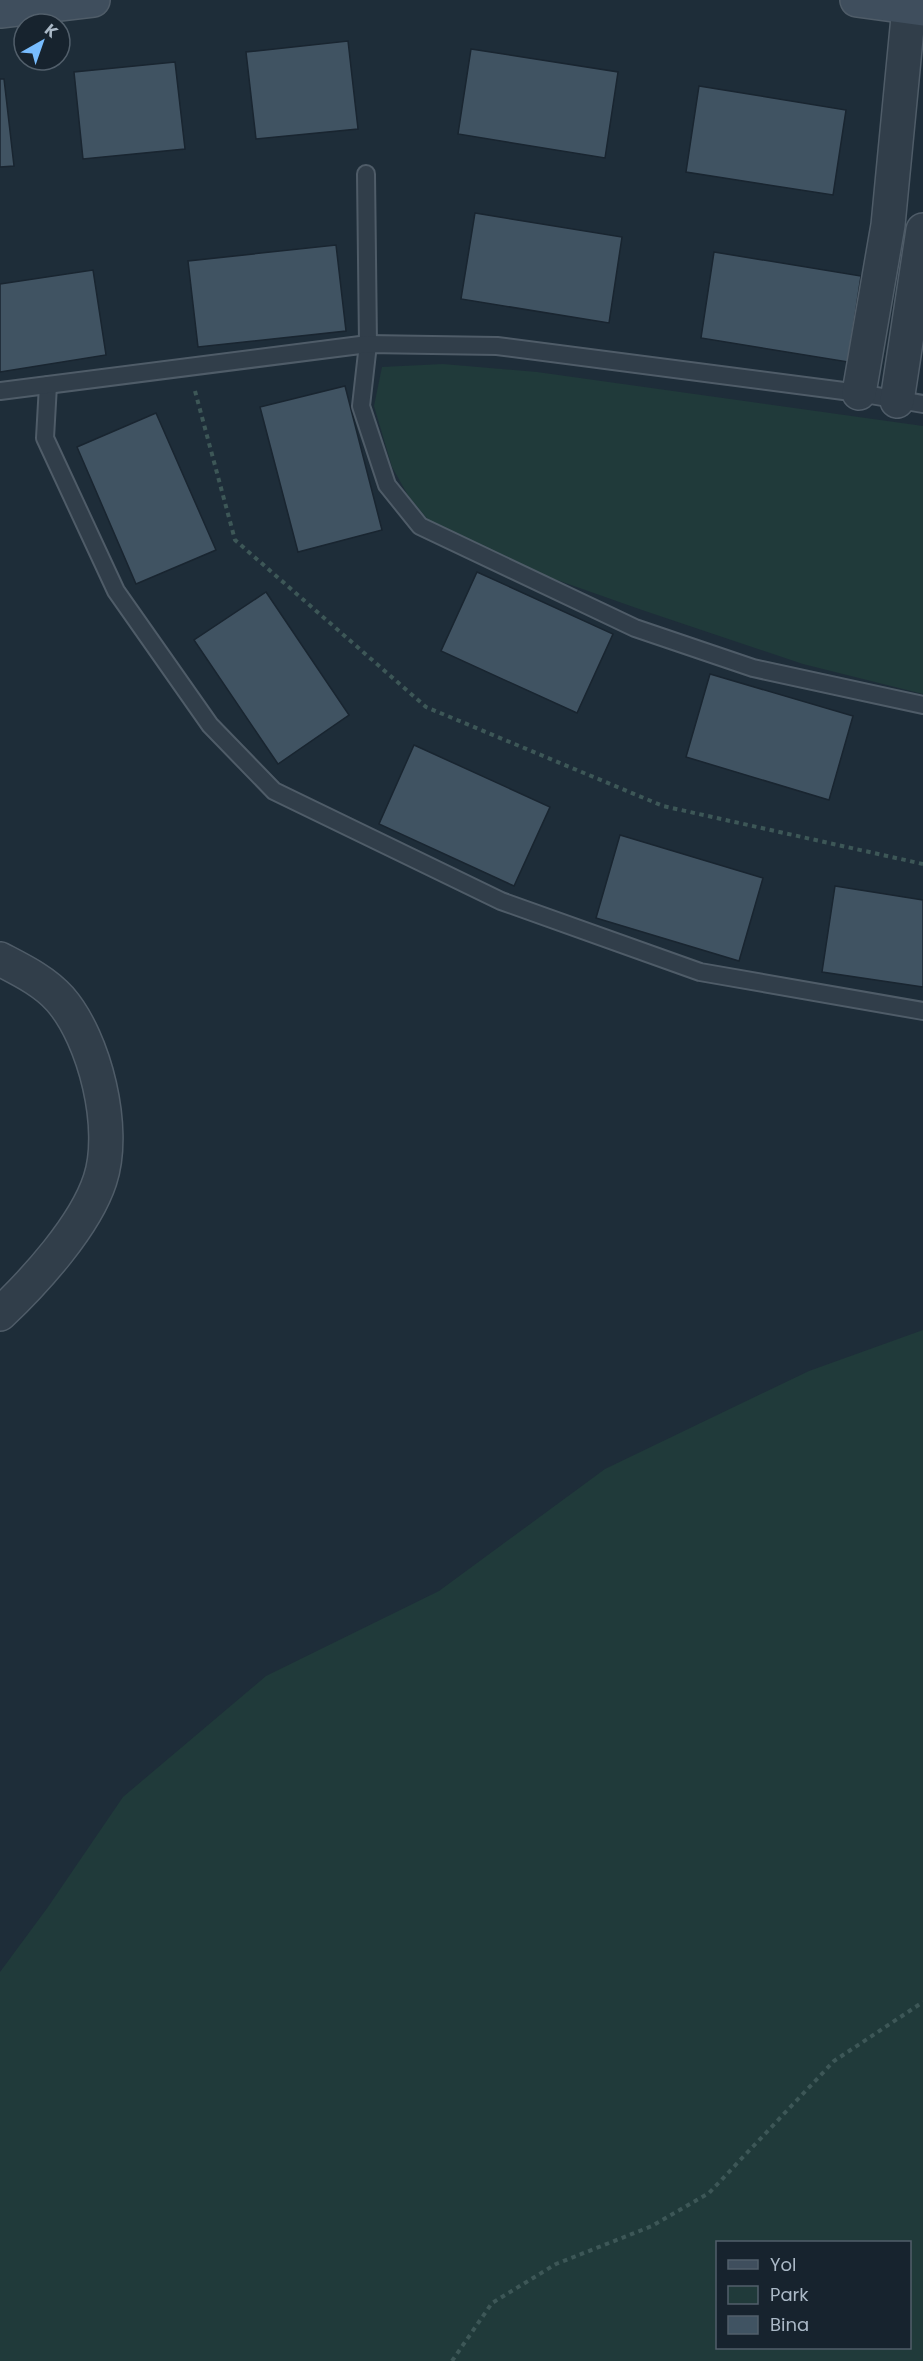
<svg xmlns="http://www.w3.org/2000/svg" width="923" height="2361" font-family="Poppins,sans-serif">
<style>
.green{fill:#203a3a;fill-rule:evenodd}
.building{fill:#405362;stroke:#192530;stroke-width:1.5}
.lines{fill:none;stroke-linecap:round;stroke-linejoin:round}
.lane-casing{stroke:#4f5c68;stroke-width:20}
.street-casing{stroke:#4f5c68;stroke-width:36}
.secondary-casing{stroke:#4f5c68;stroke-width:36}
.path{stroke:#3d5757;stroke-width:4;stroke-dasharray:4.5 4.5;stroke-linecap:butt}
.lane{stroke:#313e4a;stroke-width:16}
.street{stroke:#313e4a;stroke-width:33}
.secondary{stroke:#3f4e5d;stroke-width:33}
</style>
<rect width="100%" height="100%" fill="#1e2d39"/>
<!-- green -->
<g class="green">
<polygon points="443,364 537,372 923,426 923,694 803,664 642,610 537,573 430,522 409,497 392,467 374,406 382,367"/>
<path d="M923,1330V2361H0V1972L48,1907L123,1797L266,1676L439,1591L605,1469L809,1371ZM718,2242H910V2348H718Z"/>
</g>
<!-- building -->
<g class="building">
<polygon points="348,41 358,129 256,139 246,52"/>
<polygon points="471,49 618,72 605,158 458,134"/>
<polygon points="175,62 185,149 83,159 74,72"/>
<polygon points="0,79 4,79 14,166 0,167"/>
<polygon points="699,86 846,110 833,195 686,172"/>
<polygon points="475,213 622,237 609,323 461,299"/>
<polygon points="336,245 346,331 198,347 188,261"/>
<polygon points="714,252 861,276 848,362 701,338"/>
<polygon points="93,270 106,355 0,372 0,284"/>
<polygon points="345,386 382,530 298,552 260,407"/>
<polygon points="156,413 216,550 136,584 77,447"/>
<polygon points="477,572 613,634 577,713 441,651"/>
<polygon points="266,592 349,715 278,764 194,640"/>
<polygon points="710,674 853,716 829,800 686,757"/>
<polygon points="414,745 550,807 514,886 379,824"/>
<polygon points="620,835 763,878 739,961 596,918"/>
<polygon points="835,886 923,900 923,987 822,972"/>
</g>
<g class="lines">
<!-- lane casing -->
<g class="lane-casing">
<g id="lane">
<polyline points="366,174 368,344 361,406 387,485 420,526 635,628 753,668 923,705"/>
<polyline points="48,385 45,438 116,591 210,725 274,791 501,901 700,972 923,1011"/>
<polyline points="0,391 368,344 497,346 859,393 923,404"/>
</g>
</g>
<!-- street casing -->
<g class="street-casing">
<g id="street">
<polyline points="859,393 888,225 909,7"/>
<polyline points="897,401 923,230"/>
<path d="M0,959C21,970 44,981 60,999C95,1039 117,1129 100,1180C85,1226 35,1281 0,1314"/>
</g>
</g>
<!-- secondary casing -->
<g class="secondary-casing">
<g id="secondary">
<polyline points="857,0 923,9"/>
<polyline points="0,11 93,0"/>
</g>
</g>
<!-- path -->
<g class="path">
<polyline points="195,391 235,540 426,707 663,806 923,864"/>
<polyline points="452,2361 492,2303 556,2264 652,2226 709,2193 834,2061 923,2002"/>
</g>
<!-- lane -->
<use href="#lane" class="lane"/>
<!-- street -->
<use href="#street" class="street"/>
<!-- secondary -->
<use href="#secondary" class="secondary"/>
</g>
<!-- legend -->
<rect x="716" y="2241" width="195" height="108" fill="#17232e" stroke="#525f6b" stroke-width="1.5"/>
<rect x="728" y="2260" width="30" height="9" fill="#3f4e5d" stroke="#525f6b" stroke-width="1.5"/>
<text x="770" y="2271" font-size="18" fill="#abb9c7">Yol</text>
<rect x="728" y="2286" width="30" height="18" fill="#203a3a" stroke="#525f6b" stroke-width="1.5"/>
<text x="770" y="2301" font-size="18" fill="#abb9c7">Park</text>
<rect x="728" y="2316" width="30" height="18" fill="#405362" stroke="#525f6b" stroke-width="1.5"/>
<text x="770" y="2331" font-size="18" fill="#abb9c7">Bina</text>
<!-- north arrow -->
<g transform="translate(42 42) rotate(40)"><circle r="28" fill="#17232e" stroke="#525f6b" stroke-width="1.5"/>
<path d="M0-4.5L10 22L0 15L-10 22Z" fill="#78bdff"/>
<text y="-9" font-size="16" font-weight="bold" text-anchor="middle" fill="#abb9c7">K</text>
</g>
</svg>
